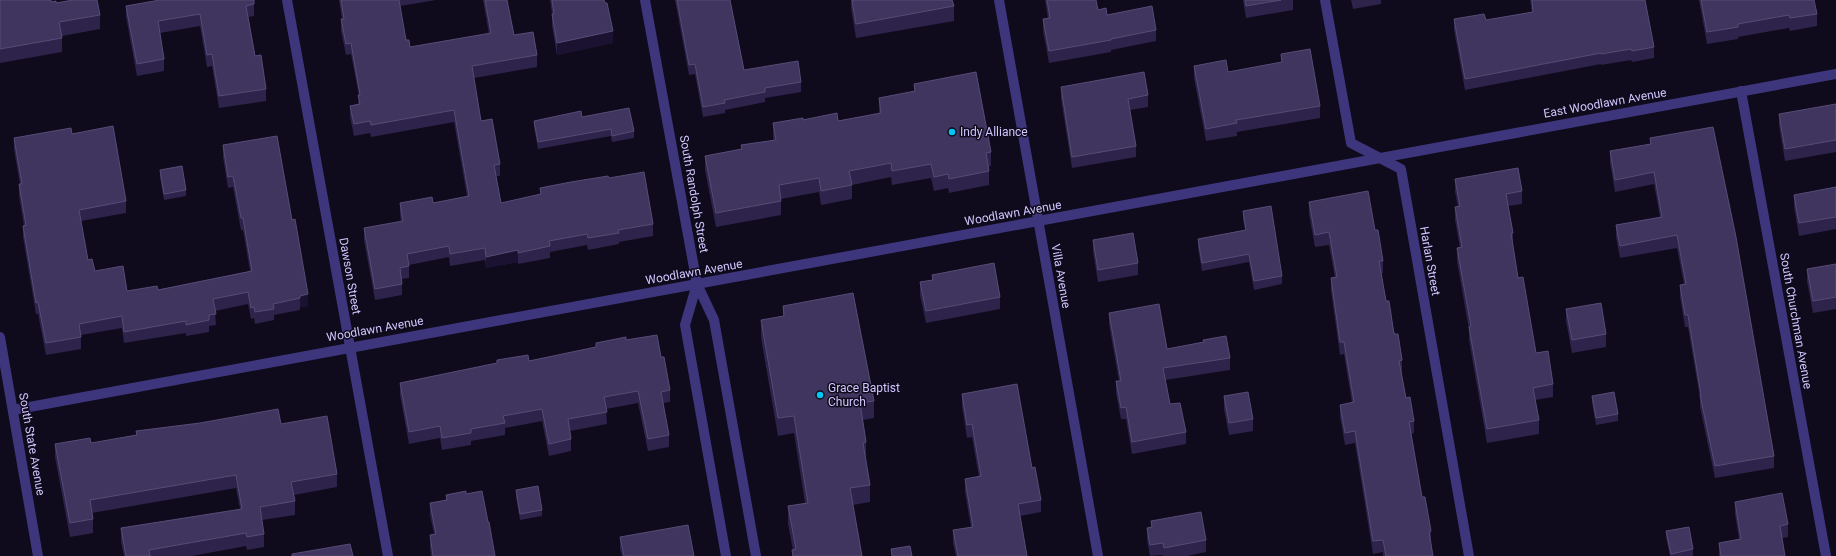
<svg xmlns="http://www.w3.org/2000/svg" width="1836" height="556" font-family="Roboto,sans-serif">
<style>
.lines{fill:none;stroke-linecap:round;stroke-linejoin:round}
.minor{stroke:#3d367c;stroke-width:10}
.wall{fill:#2e234b}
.shaded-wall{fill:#1a1230}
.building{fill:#40355e;stroke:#564c77}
.poi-dot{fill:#00c8f2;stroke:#0f0b1c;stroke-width:1.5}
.labels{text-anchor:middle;stroke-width:3;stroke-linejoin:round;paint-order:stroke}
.street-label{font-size:12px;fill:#d1c7ff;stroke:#0f0b1c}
.poi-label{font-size:12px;fill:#d1c7ff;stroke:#0f0b1c;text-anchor:start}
</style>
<rect width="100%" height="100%" fill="#0f0b1c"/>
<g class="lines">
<!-- minor -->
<g class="minor">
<polyline points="287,0 388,556"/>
<polyline points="645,0 697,284 714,320 756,556"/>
<polyline points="999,0 1098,556"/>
<polyline points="1325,0 1351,143 1401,169 1469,556"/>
<polyline points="1741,91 1826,556"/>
<polyline points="697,284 685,325 726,556"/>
<polyline points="0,337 38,556"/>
<polyline points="13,410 1836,74"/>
</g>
</g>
<!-- wall -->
<g class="wall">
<polygon points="0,0 51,2 100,15 100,29 62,36 62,52 0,63"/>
<polygon points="339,0 436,0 400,6 406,40 410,47 489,34 483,0 507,0 514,35 537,55 537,67 474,78 481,121 500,164 500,176 496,176 501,203 540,194 540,188 609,178 653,224 653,236 619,242 619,244 588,250 587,245 550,252 550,258 518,264 518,262 486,268 485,260 450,266 449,257 409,265 409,278 402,279 402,295 375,300 364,240 364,228 401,222 400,214 400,203 433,203 467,196 454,122 371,137 370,133 354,136 350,117 350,106 358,104 359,95 351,54 346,55 341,31 341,19 342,19"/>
<polygon points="550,0 604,0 613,43 557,55 552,26 552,14"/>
<polygon points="675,0 730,0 744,70 801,82 801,92 765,98 765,102 725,110 725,113 703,117 695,74 689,75"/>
<polygon points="851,0 952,0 954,6 954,21 856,38 851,8"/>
<polygon points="1045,0 1096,0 1098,10 1107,15 1156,30 1156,41 1111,50 1111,52 1049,63 1043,31 1043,19 1048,19"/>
<polygon points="1243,0 1293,0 1293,10 1246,18"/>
<polygon points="1351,0 1381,0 1381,4 1353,9"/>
<polygon points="1530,0 1645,0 1654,47 1654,58 1632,62 1631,60 1601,65 1601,64 1465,90 1454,30 1454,19 1486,20 1532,12"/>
<polygon points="1699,0 1814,0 1817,14 1817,26 1790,31 1789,28 1738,37 1738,39 1707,44"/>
<polygon points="254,4 254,16 248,17 255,56 266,89 266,101 219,108 212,66 207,67 200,26 160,33 164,59 164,71 137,76 126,17 126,6"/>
<polygon points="1281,54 1320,106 1320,118 1237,132 1237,136 1206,141 1194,78 1194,66 1228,72 1281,62"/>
<polygon points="914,84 991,152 991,166 989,166 989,185 949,193 948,188 934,191 931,178 892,185 891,177 852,185 852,199 821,205 819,192 781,199 781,215 716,227 705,170 705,156 741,149 741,145 773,140 773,123 803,120 838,121 879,113 879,98 914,92"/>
<polygon points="1061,87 1148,95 1148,107 1130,110 1136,146 1136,157 1072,168 1061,99"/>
<polygon points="1836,104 1836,152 1785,161 1779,126 1779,114"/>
<polygon points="582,117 634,131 634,138 612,142 611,136 538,149 534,127 534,121"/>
<polygon points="72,134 126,201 126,213 81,221 88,260 95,271 127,291 158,290 250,271 243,230 241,230 233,187 228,188 223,157 223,145 308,306 300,307 300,310 274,315 274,320 255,324 254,318 251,319 248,304 215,311 216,325 209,326 209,332 186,336 186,333 124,343 122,328 81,335 81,349 46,355 38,314 36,314 23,237 23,226 24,226 19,196 19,184 20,184 14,150 14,138"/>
<polygon points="1650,138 1774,456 1774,468 1715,478 1700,407 1700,398 1688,327 1685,327 1680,297 1680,285 1684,284 1677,248 1620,258 1616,237 1616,225 1660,217 1654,184 1615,192 1610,163 1610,151 1650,144"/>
<polygon points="160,170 186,190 186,196 164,200 160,177"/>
<polygon points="1455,179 1522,191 1522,204 1508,206 1513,233 1513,246 1518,278 1536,353 1553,384 1553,397 1535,400 1539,420 1539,434 1487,443 1469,340 1469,330 1457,261 1457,248 1460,248 1455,220 1455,207 1458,207 1455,192"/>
<polygon points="1836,187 1836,229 1799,236 1794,207 1794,195"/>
<polygon points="1309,202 1375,230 1383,261 1383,273 1381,273 1386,301 1402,360 1402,373 1401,373 1406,398 1414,421 1414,433 1411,434 1422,497 1431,531 1431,544 1433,556 1383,556 1383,552 1373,554 1355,443 1345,445 1340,417 1340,405 1352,403 1344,354 1340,355 1331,291 1331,278 1335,278 1329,245 1315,247 1309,214"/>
<polygon points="1243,211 1282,276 1282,284 1254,290 1249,262 1202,271 1198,248 1198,239 1245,230 1243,219"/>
<polygon points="1093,240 1138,263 1138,275 1098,282 1093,252"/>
<polygon points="1836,264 1836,309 1813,313 1807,281 1807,269"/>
<polygon points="932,275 1000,297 1000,309 926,323 920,295 920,282 932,280"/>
<polygon points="783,306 874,401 874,418 863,420 866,442 866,460 870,485 870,502 853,505 862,556 792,556 792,550 793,550 788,524 788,506 805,503 794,433 778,436 761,338 761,320 783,317"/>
<polygon points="1566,309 1606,334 1606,347 1572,353 1566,321"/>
<polygon points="1109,313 1167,349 1203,342 1203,340 1230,358 1230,370 1165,380 1170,404 1186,432 1186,444 1132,454 1126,419 1121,419 1116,393 1116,381 1119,381 1109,324"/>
<polygon points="626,340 661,357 670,390 670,402 663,403 669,435 669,447 648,451 638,403 606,409 607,424 570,431 571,439 571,451 549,456 542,421 505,428 505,435 471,441 471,445 442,450 440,438 409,444 400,395 400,383 497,364 497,360 529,361 596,347 596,343"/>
<polygon points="962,394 1032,468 1041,500 1041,512 1020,516 1027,556 956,556 953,543 953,530 971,527 965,492 965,479 979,477 972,437 967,438 962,406"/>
<polygon points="1224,396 1253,419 1253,431 1229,435 1224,409"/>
<polygon points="1592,396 1618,414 1618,421 1596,425 1592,402"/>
<polygon points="281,424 337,474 337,487 294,495 295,501 295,515 262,520 264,534 264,547 247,550 246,546 192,556 124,556 121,542 121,528 240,509 236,488 92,513 93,519 93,533 70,537 55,457 55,444 91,443 136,435 136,431"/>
<polygon points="516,490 542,510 542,516 520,520 516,497"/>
<polygon points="466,494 495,556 431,556 430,547 430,535 434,534 430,515 430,503 446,500 446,495"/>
<polygon points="1735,502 1788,524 1788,537 1782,538 1785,556 1719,556 1719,543 1739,539 1735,514"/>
<polygon points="1151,521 1206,540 1206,552 1187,556 1163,556 1163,555 1150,556 1147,540 1147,528 1151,527"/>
<polygon points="1666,531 1693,549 1693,556 1670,556 1666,537"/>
<polygon points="620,537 694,556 622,556 620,549"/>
</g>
<!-- shaded-wall -->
<g class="shaded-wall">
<polygon points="613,31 613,43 557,55 557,43"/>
<polygon points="518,250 518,262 486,268 486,257"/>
<polygon points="308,294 308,306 300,307 300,296"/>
</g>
<!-- building -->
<g class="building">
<polygon points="0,0 51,0 51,2 56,1 56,3 73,0 97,0 100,15 59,22 62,38 0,49"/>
<polygon points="160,0 254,0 254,4 246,6 255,56 261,55 266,89 219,96 212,54 207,55 200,14 158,21 164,59 137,64 126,6"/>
<polygon points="341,0 399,0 406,40 409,40 410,47 491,33 485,0 507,0 514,35 533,32 537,55 472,66 481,121 492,119 500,164 494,165 501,203 541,194 540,188 571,182 608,176 609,178 644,172 653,224 618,230 619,233 588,238 587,234 549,241 550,246 518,253 518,250 486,257 485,248 450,254 449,246 407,254 409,266 400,268 402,284 375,289 364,228 403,221 400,203 432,197 433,203 469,196 454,110 371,125 370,121 354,124 350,106 360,104 358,95 360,95 351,43 346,44 341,19 344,19"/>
<polygon points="552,0 604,0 605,3 607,3 613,31 557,43 552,14 554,14"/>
<polygon points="677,0 730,0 744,70 798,61 801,82 765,88 765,92 724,100 725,103 703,107 695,64 689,65"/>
<polygon points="852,0 952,0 954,6 856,24"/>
<polygon points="1047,0 1096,0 1098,10 1106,8 1107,15 1152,6 1156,30 1111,39 1111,40 1049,51 1043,19 1050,18"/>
<polygon points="1245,0 1281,0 1246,6"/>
<polygon points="1532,0 1645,0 1654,47 1632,51 1631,49 1601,54 1601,53 1465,79 1454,19 1484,14 1486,20 1533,12"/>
<polygon points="1701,0 1814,0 1817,14 1790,18 1789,15 1738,24 1738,27 1707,32"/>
<polygon points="1310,49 1320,106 1236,120 1237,123 1206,129 1194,66 1226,60 1228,72 1282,62 1281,54"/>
<polygon points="976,72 991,152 986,153 989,171 949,179 948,174 934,177 931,164 892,171 891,163 849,171 852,185 821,191 819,178 779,185 781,201 716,213 705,156 742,149 741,145 776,140 773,123 803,118 803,120 837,113 838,121 881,113 879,98 915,91 914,84"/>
<polygon points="1144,72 1148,95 1128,99 1136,146 1072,157 1061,87"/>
<polygon points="1836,104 1836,140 1785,149 1779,114"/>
<polygon points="629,108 634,131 612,136 611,129 538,142 534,121 581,111 582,117"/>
<polygon points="113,126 126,201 79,210 88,260 92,259 95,271 123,266 127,291 157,286 158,290 252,271 243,218 241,218 233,176 228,177 223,145 277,136 292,220 295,219 308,294 300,296 300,298 273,304 274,309 255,312 254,307 251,308 248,292 213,299 216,314 209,315 209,320 186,325 186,321 124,332 122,316 79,324 81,337 46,343 38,302 36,303 23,226 26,225 19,184 22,184 14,138 71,128 72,134"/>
<polygon points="1713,127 1736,237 1774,456 1715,466 1700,395 1701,395 1688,315 1685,315 1680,285 1686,284 1677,235 1620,246 1616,225 1662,217 1654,172 1615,180 1610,151 1651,144 1650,138"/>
<polygon points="182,166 186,190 164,194 160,170"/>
<polygon points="1518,168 1522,191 1506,194 1513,233 1511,233 1518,278 1523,277 1536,353 1548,351 1553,384 1533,388 1539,420 1487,429 1469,327 1471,326 1457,248 1462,247 1455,207 1460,206 1455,179"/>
<polygon points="1836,187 1836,217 1799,223 1794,195"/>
<polygon points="1368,191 1375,230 1378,230 1383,261 1379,261 1386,301 1389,301 1394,334 1398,334 1402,360 1399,361 1406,398 1410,397 1414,421 1409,422 1422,497 1425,497 1431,531 1429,532 1433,556 1386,556 1383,540 1373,541 1355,431 1345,433 1340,405 1354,402 1344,342 1340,342 1331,278 1337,277 1329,232 1315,235 1309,202"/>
<polygon points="1271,206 1282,276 1254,281 1249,254 1202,263 1198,239 1246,230 1243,211"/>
<polygon points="1133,233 1138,263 1098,270 1093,240"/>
<polygon points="994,263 1000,297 926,311 920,282 933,280 932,275"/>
<polygon points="1836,264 1836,297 1813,301 1807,269"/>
<polygon points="853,293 874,401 860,403 866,442 863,443 870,485 850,488 862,556 793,556 792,550 796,549 788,506 808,503 794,416 778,418 761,320 784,316 783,306"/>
<polygon points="1601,303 1606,334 1572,340 1566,309"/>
<polygon points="1159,304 1167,349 1204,342 1203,340 1226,336 1230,358 1163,368 1170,404 1180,403 1186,432 1132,442 1126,407 1121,408 1116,381 1121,381 1109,313"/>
<polygon points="657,335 661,357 664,357 670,390 661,392 669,435 648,439 638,391 604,397 607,412 568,419 571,439 549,444 542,409 503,416 505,423 471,429 471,433 442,438 440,426 409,432 400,383 497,363 497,360 528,355 529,361 596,347 596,343 626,337 626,340"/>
<polygon points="1017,384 1032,468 1035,467 1041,500 1018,504 1027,556 958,556 953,530 973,527 965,479 981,476 972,424 967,425 962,394"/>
<polygon points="1248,392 1253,419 1229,423 1224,396"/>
<polygon points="1614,392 1618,414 1596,418 1592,396"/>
<polygon points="278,409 281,424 327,416 337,474 291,482 295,501 260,507 264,534 247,537 246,533 149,550 150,556 126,556 121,528 242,509 236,475 90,500 93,519 70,523 55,444 90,438 91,443 137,435 136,431 200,423"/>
<polygon points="538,486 542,510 520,514 516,490"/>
<polygon points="466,491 466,494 482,491 488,522 489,522 495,556 433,556 430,535 436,534 430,503 447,500 446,495"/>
<polygon points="1782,493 1788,524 1780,526 1785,556 1721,556 1719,543 1741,539 1735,502"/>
<polygon points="1201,512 1206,540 1164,548 1163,543 1150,545 1147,528 1152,527 1151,521"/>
<polygon points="688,525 694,556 624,556 620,537"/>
<polygon points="1689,527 1693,549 1671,554 1666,531"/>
<polygon points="350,544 353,556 292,556 292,554"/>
<polygon points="910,546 912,556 892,556 891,549"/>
</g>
<!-- markers -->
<g class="poi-dot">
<circle cx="952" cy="132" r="4"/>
<circle cx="820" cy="395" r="4"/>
</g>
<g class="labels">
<!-- street labels -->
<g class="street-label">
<text transform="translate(1605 103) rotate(-10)" y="4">East Woodlawn Avenue</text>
<text transform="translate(694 194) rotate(80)" y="4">South Randolph Street</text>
<text transform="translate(1013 213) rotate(-10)" y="4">Woodlawn Avenue</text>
<text transform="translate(1430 261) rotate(80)" y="4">Harlan Street</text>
<text transform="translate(694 272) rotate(-10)" y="4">Woodlawn Avenue</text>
<text transform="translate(350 276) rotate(80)" y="4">Dawson Street</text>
<text transform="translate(1061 276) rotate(80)" y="4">Villa Avenue</text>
<text transform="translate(1796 321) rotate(80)" y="4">South Churchman Avenue</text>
<text transform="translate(375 329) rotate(-10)" y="4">Woodlawn Avenue</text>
<text transform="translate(32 444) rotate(80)" y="4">South State Avenue</text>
</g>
<!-- poi labels -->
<g class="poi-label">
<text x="960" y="136">Indy Alliance</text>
<text x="828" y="392">Grace Baptist<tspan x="828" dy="14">Church</tspan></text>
</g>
</g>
</svg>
